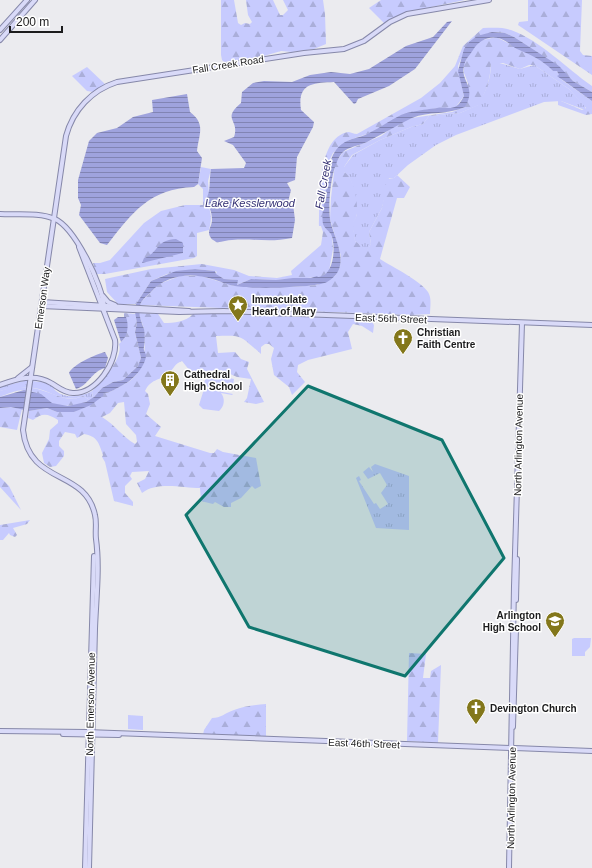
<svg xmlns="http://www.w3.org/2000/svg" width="592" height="868" font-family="Helvetica,sans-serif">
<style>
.grass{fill:url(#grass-tufts)}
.forest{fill:url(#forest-firs);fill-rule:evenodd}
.garden{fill:#c7cbfe}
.water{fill:url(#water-rules)}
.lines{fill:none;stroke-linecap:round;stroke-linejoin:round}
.major-casing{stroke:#8688a9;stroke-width:6}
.major{stroke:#d9daf8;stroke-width:4}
.marked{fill:#0f766e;fill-opacity:0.2;stroke:#0f766e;stroke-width:3;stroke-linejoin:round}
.labels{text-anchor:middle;stroke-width:3;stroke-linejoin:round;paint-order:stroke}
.street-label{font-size:10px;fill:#1c1c1d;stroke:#fff}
.poi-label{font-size:10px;font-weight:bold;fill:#1c1c1d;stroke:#fff;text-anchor:start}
.water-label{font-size:11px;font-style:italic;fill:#322e72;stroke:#fff}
</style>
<defs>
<pattern id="grass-tufts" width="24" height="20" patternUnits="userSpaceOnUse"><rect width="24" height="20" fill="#c7cbfe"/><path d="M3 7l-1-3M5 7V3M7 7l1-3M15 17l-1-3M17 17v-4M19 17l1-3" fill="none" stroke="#aaaed9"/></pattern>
<pattern id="forest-firs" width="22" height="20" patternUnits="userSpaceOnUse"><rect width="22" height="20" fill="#c7cbfe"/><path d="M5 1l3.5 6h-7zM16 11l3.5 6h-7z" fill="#aaaed9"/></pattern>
<pattern id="water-rules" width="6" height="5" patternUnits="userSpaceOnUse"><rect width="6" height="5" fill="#9fa3dd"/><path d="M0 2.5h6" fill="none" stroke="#8184b3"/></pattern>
</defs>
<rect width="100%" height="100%" fill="#ebebef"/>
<!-- grass -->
<g class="grass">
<path d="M496,62L520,69L534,65L569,89L585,106V110L561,101L544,102L456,135L436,145L408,165L394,178H389L382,208L369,232L371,244L367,251L355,241L352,224L357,215C355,203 355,179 344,172V167L353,155L380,140L411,127L423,124L429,116L460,113L478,105C486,91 491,79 491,63Z"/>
<path d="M24,381C33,381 45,381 52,386C54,387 54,390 56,391C66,399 81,397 92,391L93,398L90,400L83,396C64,404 52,391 34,388C22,386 11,388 0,391V387Z"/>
<polygon points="375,464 409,476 409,530 376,528 356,478 359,476 361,480 359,481 374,504 376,503 380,509 388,504 381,493 387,485 380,473 368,479 363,472 369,467 373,472 371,467"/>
</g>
<!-- forest -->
<g class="forest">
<polygon points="221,0 234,0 238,23 241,25 245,23 250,24 252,22 248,15 246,0 273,0 280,15 283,15 288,10 283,0 323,0 325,14 326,44 314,49 292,52 281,51 257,58 224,62 222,60 221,55"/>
<polygon points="381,0 480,0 465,0 412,11 385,24 369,8"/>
<polygon points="528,0 582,0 580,51 583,55 592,56 592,75 518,25 519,22 528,21"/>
<path d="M483,28C492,28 502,27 511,30C541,41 566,68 592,86V92L573,81L556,65L514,37L505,33L492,32L474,39L461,59L458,66L464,96L455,108H438L404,114L370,133L349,140L333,153L330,159L326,186L328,188L326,190L323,223L332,235L333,249L329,271L322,277L276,280L251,279L237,285V280L224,279L215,274L217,272L215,271L195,269L167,274L151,281L136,304H118L107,292L105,279L151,269L202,264L234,270L249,276L277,278L292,275L291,271L321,245L323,232L321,226H319C320,202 316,138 348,132C350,132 354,134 357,134L421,98L440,83L455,66L463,46Z"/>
<path d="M496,37L536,57L549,66L553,71H557L562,80L592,101V114L586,115L558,105V101H561L582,110L586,108L569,89L534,65H529L520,69L503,63H491C490,80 487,89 479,105L460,113L429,116L423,124L411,127L380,140L352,155L344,167V172C354,177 358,203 357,213C357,218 353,221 353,225C353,230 355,236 355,241L367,250L371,244L369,232L382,208L387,179L394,178L397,175L410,187L404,198H397L380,259C392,267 420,280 428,292C432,298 430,307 430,314L411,315L140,305L142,301L159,284L180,276H201L234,286L293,287L317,285L335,276L340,266L341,256L330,219L331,198L335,164L343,152L381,136L400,122L412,118L452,112L465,107L468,83L464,73V64L469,54L479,41Z"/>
<polygon points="87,67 105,84 93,92 87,91 72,76"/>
<path d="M201,167L211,169L208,181L209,195L206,198C210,212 213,214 209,230L197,233V256L194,258L105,274H96L93,263H100L110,260L144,223L161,211L185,205H203V189L198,184Z"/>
<path d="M124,313L136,314L137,323L135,332L141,358L138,366L123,380L113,382L102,388L93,398L92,391C101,382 124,358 119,344L124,339L126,317H124Z"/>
<path d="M139,313L158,314L164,323C174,323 186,322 193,314L200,313L370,319L374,325L373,333L362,326L353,324L348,332L352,349L308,360L298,365L297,372L305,382L292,395L289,387L274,375L271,359L274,348L269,344H265L261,347V354C240,336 244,335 216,336L218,353L235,352L241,359L249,362L247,369L264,402L256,404L244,402L247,398L251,379L237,377L221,370L205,371L202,380L192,378L190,371L182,361C174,364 174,369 168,374C158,381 151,379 145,391L148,394L150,404L146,414L161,427L155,436L210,453H214L217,449L223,452L256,458L261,486L255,489L252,486L241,498L231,503V507H224L215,502L213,504L201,501L200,488C183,488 157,481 142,493L137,483L145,479L149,471L132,472L130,476L132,479L125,486V493L133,502V506L114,501L105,462L102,457L103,455C99,443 97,436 84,434L77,438L75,434L65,432L59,441V446L64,451V456L56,466L50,467L44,463L42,453L49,439L50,430L58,423V420C48,414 43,412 33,420L28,418L29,411L47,408L57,412H74L100,398L104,393C110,393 115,389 121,386C145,376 146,354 144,331C144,325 140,320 139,313ZM124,402L126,424L136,435L137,442L135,444C123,437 115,425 102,417L110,413L118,403Z"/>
<path d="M13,387C23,387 34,387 44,391C59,395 67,403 83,396L90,400C79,406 64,408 51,403C41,398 37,391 24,390C16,390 7,394 0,397V391Z"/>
<polygon points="11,407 22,409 17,430 0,427 0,408"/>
<polygon points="0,477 9,486 21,510 0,487"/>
<polygon points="30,520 27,524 13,528 17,535 15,537 10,535 9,533 3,540 0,540 0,525"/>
<polygon points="409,653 426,654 423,678 430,678 431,671 441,665 438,743 407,741"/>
<path d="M266,704V736L203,735L204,730L212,718C221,718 225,713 234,710C244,706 255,705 266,704Z"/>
</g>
<!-- garden -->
<g class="garden">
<polygon points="206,373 234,379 232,391 204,386"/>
<path d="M202,388L233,394L232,395L221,393C225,398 225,406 219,411L203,409L199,405L204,389Z"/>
<polygon points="574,638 591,638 590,647 585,652 585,656 572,656 572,639"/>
<polygon points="128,715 143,716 143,730 128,729"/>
</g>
<!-- water -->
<g class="water">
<path d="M452,21L415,69L389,86L358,99L356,103L354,104L334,82C313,83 297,83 301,110L314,122L313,127L297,157L295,180L287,183L291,190L288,202L293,204L295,220L292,238C269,243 253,238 232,240C227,240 220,243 216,242C215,241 211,239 211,238C206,231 212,227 212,220C212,209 208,207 206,199C211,192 209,179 211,169L244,168L246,163L233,145L224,141L234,137C240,119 221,120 241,103L242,92L253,83L264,81L292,82L310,75L331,72L350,74L369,69L406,46L433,37L447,22Z"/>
<path d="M492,32L505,33L514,37L559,66L573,81L592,92V101L557,76L559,75L557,71H553C543,60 529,54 517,49C513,47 510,44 507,42C494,33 480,38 473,50C470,55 465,59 464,66C460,82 477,86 465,107C448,115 429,111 412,118C397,125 383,134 367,142C361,145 348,147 343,152C331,164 328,202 330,219C333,238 354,267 327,282C316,288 250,289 235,286C227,285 220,281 212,279C191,272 166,275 151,292C147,296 141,300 140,306C138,314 141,321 144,329C145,335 145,341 144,347C143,350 145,352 146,355C146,366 132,381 123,385C117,388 110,393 104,393L103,396L91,405L74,412H57L47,408L29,411L11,407L0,408V397L24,390L41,394L52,403L57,404L68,406L86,402L94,397L102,388L113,382L123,380L138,366L141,358L135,332L137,323L135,312L136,304L151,281L176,271L195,269L215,271L216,274L224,279L238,280L237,285L251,279L276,280L293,278H311L317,276L318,277C335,276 336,244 331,234C329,231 325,229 323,224C321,214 325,200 326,190L328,188L326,186C329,166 330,146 352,139C358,137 364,136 369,133C380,128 390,120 401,115C406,112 430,109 437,108C451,107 456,112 464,96L458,71L464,49L469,42L477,36Z"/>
<path d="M187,94L190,112C206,124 199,134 197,151L202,158L198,184L194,187C149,189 133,212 107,245L100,243L79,215L81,205L78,198V180L89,141L97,133L117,128L133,117L153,112L152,100Z"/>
<path d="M176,239L183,243V253L142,263L144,258C159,253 155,240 176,239Z"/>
<path d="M118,317H126C129,325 128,336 121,342L114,320Z"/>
<path d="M105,352L108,358L105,368C92,371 88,386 76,389L69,373C72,365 96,354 105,352Z"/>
</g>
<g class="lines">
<!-- major casing -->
<g class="major-casing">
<g id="major">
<polyline points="0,30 27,0"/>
<polyline points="0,40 35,0"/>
<path d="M0,214C18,215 39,212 55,219C75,228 103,286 104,307"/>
<polyline points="103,296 108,302 115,305"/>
<polyline points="42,302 189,311"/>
<polyline points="41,306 179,312 224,311 592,325"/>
<polyline points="18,378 32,367"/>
<path d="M0,385C16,379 35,373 51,383C58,387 64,393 73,393C96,394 118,362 115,340L79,247"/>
<polyline points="516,600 517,559"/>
<polyline points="513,727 516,629"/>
<polyline points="0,731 87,732 592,751"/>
<polyline points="63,734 119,735"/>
<polyline points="85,868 94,556"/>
<path d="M89,868C91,788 93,709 95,629C96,600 100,567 96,539C95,531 97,523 95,515C85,468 29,486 23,430L66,136C73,110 92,90 117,82L304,53L344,49L364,41L390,22L407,14L489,0"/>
<polyline points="509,868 514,586 522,323"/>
</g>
</g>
<!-- major -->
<use href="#major" class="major"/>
</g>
<!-- marked area -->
<path class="marked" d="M308,386L442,440L504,558L405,676L249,627L186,515Z"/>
<!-- icons -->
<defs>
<g id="sight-pin" transform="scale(1)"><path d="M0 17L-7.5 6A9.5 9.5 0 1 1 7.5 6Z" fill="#83771b" stroke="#fff"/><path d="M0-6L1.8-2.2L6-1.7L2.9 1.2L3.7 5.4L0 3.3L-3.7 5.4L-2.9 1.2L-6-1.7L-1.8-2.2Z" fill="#fff"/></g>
<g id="church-pin" transform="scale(1)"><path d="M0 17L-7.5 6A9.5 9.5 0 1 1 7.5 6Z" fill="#83771b" stroke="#fff"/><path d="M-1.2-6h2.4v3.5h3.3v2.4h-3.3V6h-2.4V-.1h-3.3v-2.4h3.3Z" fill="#fff"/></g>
<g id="building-pin" transform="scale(1)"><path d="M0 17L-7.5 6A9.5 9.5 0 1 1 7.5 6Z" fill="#83771b" stroke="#fff"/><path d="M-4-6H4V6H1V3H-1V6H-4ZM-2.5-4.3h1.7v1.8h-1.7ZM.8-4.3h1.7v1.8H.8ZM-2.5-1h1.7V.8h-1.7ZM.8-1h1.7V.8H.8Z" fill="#fff"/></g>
<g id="school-pin" transform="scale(1)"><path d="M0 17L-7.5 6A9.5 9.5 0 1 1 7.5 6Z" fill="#83771b" stroke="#fff"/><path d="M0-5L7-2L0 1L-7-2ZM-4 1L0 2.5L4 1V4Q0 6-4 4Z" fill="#fff"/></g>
</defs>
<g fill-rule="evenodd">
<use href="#sight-pin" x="238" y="305"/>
<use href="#church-pin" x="403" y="338"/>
<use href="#building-pin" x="170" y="380"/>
<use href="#school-pin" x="555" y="621"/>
<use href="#church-pin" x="476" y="708"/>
</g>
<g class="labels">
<!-- street labels -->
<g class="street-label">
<text transform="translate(228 64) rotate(-9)" y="4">Fall Creek Road</text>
<text transform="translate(42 298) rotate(-82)" y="4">Emerson Way</text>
<text transform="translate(391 318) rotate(2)" y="4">East 56th Street</text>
<text transform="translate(518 445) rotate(-89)" y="4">North Arlington Avenue</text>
<text transform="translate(90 704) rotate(-89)" y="4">North Emerson Avenue</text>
<text transform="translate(364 743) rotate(2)" y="4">East 46th Street</text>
<text transform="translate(511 798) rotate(-89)" y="4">North Arlington Avenue</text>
</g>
<!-- poi labels -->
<g class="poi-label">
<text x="252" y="303">Immaculate<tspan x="252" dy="12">Heart of Mary</tspan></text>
<text x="417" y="336">Christian<tspan x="417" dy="12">Faith Centre</tspan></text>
<text x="184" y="378">Cathedral<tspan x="184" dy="12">High School</tspan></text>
<text x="541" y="619" text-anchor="end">Arlington<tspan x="541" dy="12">High School</tspan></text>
<text x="490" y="712">Devington Church</text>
</g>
<!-- water labels -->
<g class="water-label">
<text transform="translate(323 184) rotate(-80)" y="4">Fall Creek</text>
<text x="250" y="207">Lake Kesslerwood</text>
</g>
</g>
<!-- scale -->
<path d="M10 26v6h52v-6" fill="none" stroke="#1c1c1d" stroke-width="2"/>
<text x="16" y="26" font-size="12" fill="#1c1c1d" stroke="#ffffff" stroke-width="3" paint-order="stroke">200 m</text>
</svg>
